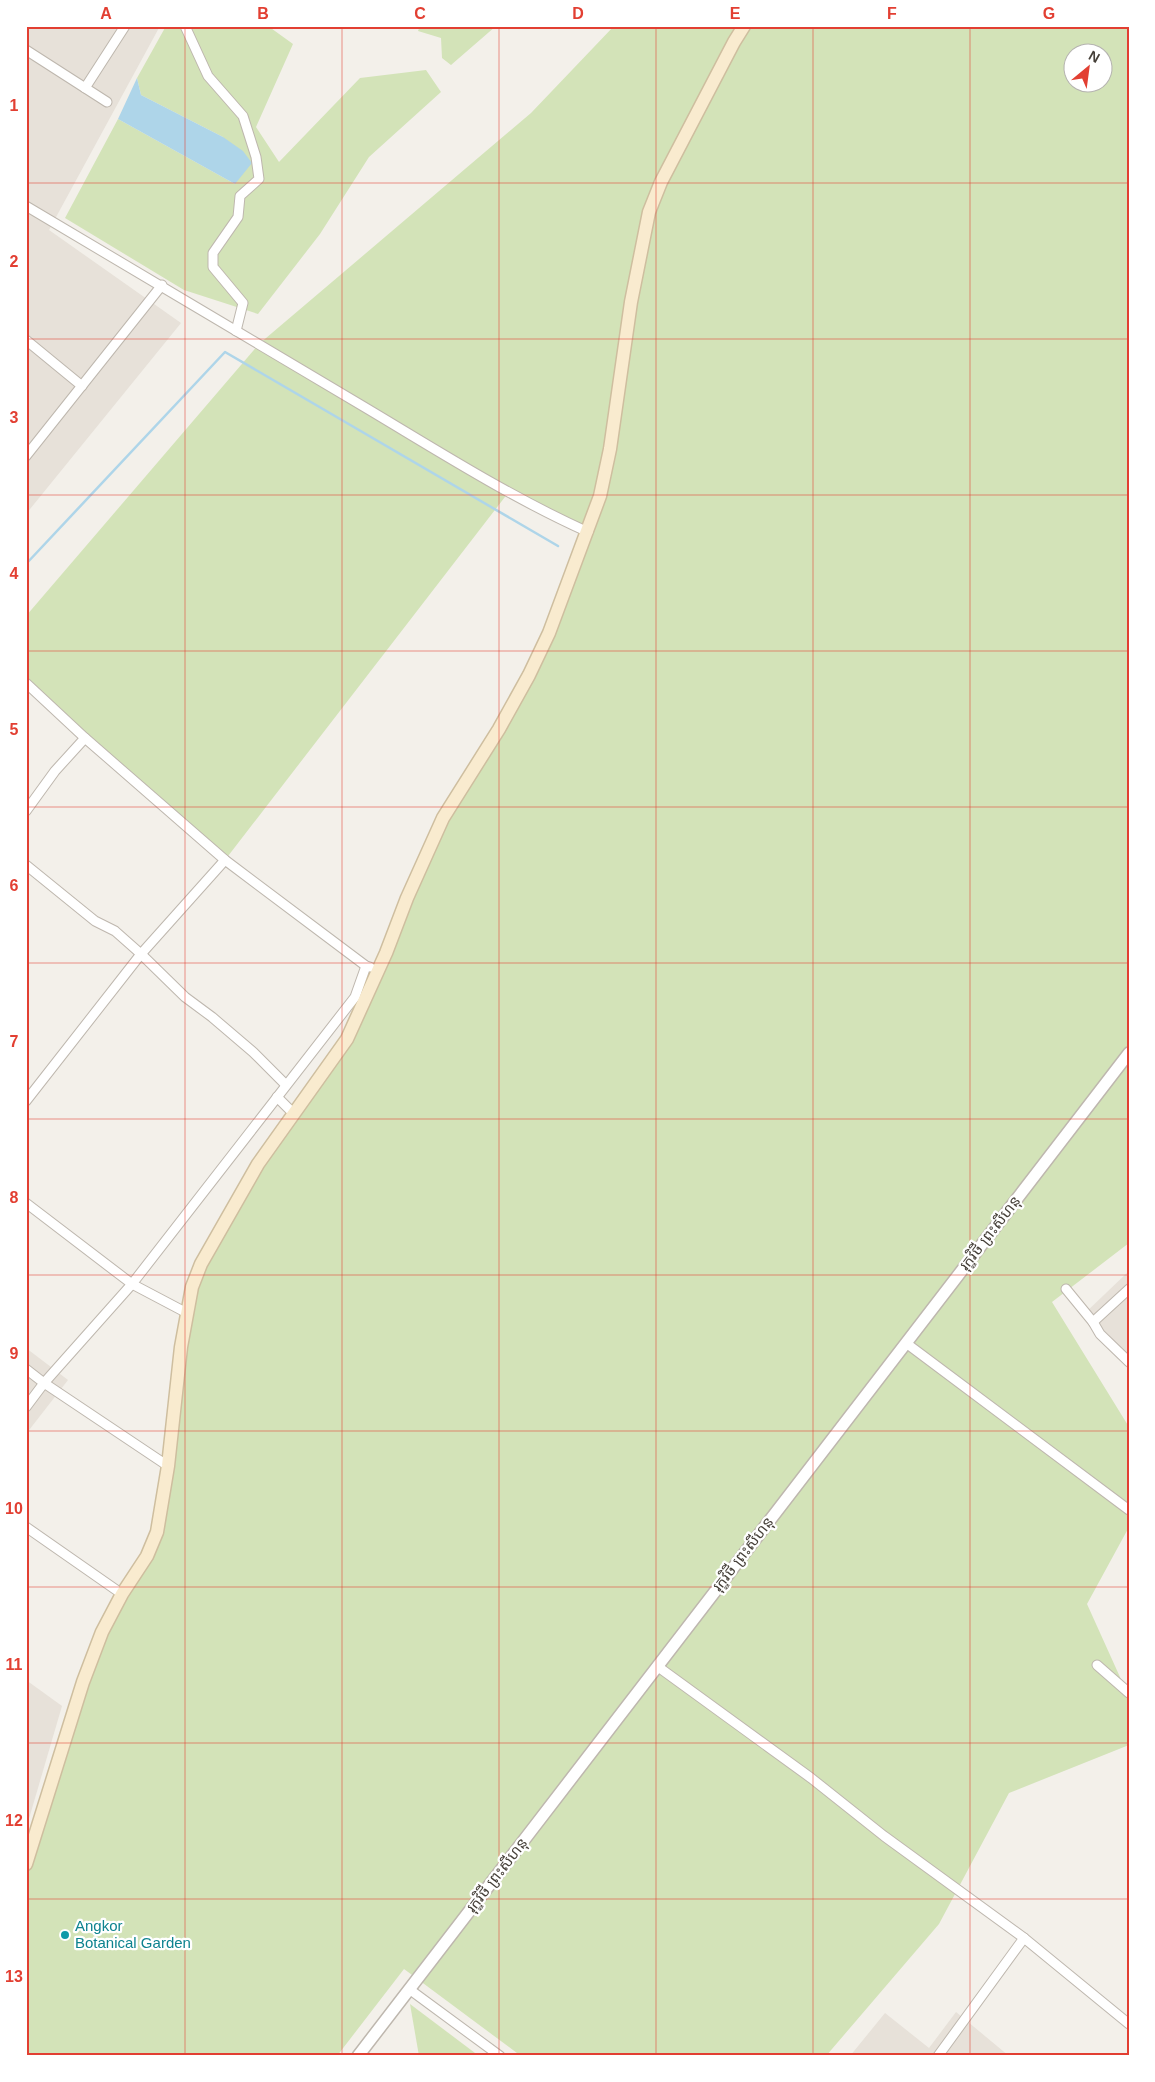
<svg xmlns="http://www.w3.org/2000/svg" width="1155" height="2082" font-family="Arial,'Noto Sans Khmer',sans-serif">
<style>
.residential{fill:#e7e1d9}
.green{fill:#d3e3b8;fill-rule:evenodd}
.water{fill:#aed5e9}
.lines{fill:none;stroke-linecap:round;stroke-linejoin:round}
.stream{stroke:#aed5e9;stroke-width:2.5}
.minor-casing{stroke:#beb7ae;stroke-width:11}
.tertiary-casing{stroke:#beb7ae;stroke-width:14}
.secondary-casing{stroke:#cebe9f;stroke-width:15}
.minor{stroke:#fff;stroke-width:9}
.tertiary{stroke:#fff;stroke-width:11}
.secondary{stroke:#f9ebcf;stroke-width:12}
.grid{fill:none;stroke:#e23f32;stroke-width:1;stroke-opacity:0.55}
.culture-dot{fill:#0f9aa8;stroke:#fff;stroke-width:2}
.labels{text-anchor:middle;stroke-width:4.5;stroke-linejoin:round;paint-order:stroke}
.street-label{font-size:15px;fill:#464039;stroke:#fff}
.culture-label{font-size:15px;fill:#0d838f;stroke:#fff;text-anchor:start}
.neatline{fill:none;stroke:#e23f32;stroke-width:2}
.grid-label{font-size:16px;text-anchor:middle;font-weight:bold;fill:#e23f32}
</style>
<rect width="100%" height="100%" fill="#f3f0ea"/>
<!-- residential -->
<g class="residential">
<polygon points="26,26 160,26 49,230 181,323 26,514"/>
<polygon points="1129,1271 1129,1362 1082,1316"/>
<polygon points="26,1348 68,1380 26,1434"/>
<polygon points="26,1680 62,1706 26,1829"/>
<polygon points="956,2012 1009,2056 850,2056 885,2013 929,2048"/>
</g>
<!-- green -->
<g class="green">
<polygon points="166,26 268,26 293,44 256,127 279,162 360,78 426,70 441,92 369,157 320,234 258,314 184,290 65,218 118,119 235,184 223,137 141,95 137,78"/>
<polygon points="420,26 496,26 451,65 442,58 441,38 418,31"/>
<path d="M614,26H1129V1243L1052,1302L1129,1427V1527L1087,1604L1129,1697V1745L1009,1793L939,1924L826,2056H521L404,1969L337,2056H26V1886L36,1834L83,1682L147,1556L192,1287L258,1164L347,1039L443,818L499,729L587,532L508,493L225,860L26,683V616L259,344L531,113ZM1072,52H1102V82H1072Z"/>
<polygon points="410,2004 479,2056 419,2056"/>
</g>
<!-- water -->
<polygon class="water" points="137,78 141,95 223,137 243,151 252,163 235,184 118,119"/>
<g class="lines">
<!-- stream -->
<polyline class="stream" points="26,564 225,352 558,546"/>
<!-- minor casing -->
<g class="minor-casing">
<g id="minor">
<polyline points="185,26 208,76 243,116 256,157 259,179 240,196 238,217 213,253 213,267 243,303 236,331"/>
<polyline points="26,50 107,102"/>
<polyline points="85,88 125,26"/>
<path d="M26,206C138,272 249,339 361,405C435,449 508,496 588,532"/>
<polyline points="26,340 82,386"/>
<polyline points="26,456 162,285"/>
<polyline points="26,683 85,738 225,860 366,966 370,967"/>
<polyline points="26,811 55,771 85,738"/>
<polyline points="26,865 95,921 115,931 141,954 185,997 212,1017 253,1052 286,1085"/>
<polyline points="277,1097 294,1114"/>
<polyline points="26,1101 141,954 225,860"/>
<polyline points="26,1203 132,1284 187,1313"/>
<polyline points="1066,1289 1093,1322 1100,1334 1129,1362"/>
<polyline points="1093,1322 1129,1289"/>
<polyline points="906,1343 1129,1510"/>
<polyline points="26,1369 44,1383 168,1466"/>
<polyline points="26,1407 44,1383 132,1284 355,997 366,966"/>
<polyline points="26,1527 122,1594"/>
<polyline points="1097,1665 1129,1693"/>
<polyline points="657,1666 811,1778 884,1836 1024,1938 1129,2024"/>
<polyline points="409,1989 500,2056"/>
<polyline points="938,2056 1024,1938"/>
</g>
</g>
<!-- tertiary casing -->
<g class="tertiary-casing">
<polyline id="tertiary" points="358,2056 1129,1053"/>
</g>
<!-- secondary casing -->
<g class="secondary-casing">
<polyline id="secondary" points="26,1864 83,1682 102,1632 122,1594 147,1556 157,1532 168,1466 181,1347 192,1287 201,1264 258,1164 347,1039 386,953 407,898 443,818 499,729 529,675 549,633 600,496 610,449 631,302 649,212 661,182 734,42 744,26"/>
</g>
<!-- minor -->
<use href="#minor" class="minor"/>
<!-- tertiary -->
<use href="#tertiary" class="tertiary"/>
<!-- secondary -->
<use href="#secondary" class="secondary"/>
</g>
<!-- grid -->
<path class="grid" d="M185,26V2056M342,26V2056M499,26V2056M656,26V2056M813,26V2056M970,26V2056M26,183H1129M26,339H1129M26,495H1129M26,651H1129M26,807H1129M26,963H1129M26,1119H1129M26,1275H1129M26,1431H1129M26,1587H1129M26,1743H1129M26,1899H1129"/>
<!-- markers -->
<circle class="culture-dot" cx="65" cy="1935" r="5"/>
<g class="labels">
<!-- street labels -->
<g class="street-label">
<text transform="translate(990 1233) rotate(-52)" y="5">រុក្ខវិថី ព្រះសីហនុ</text>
<text transform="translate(743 1554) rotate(-52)" y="5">រុក្ខវិថី ព្រះសីហនុ</text>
<text transform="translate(497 1875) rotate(-52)" y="5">រុក្ខវិថី ព្រះសីហនុ</text>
</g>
<!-- culture labels -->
<g class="culture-label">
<text x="75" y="1931">Angkor<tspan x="75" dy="17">Botanical Garden</tspan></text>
</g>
</g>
<!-- border -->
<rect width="1155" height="2082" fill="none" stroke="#ffffff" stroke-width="55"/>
<!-- north arrow -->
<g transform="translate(1088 68) rotate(29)"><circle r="24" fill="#ffffff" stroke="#b5b3b0"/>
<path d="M0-4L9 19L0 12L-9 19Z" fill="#e23f32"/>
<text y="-8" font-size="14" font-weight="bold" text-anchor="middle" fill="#464039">N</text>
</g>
<rect x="28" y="28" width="1100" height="2026" class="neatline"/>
<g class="grid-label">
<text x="106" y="19">A</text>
<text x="263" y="19">B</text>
<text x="420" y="19">C</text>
<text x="578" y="19">D</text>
<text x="735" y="19">E</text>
<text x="892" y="19">F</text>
<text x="1049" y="19">G</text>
<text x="14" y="111">1</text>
<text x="14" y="267">2</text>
<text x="14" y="423">3</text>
<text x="14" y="579">4</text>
<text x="14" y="735">5</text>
<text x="14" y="891">6</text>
<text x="14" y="1047">7</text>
<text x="14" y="1203">8</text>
<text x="14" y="1359">9</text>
<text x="14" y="1514">10</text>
<text x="14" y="1670">11</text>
<text x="14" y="1826">12</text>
<text x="14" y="1982">13</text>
</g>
</svg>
